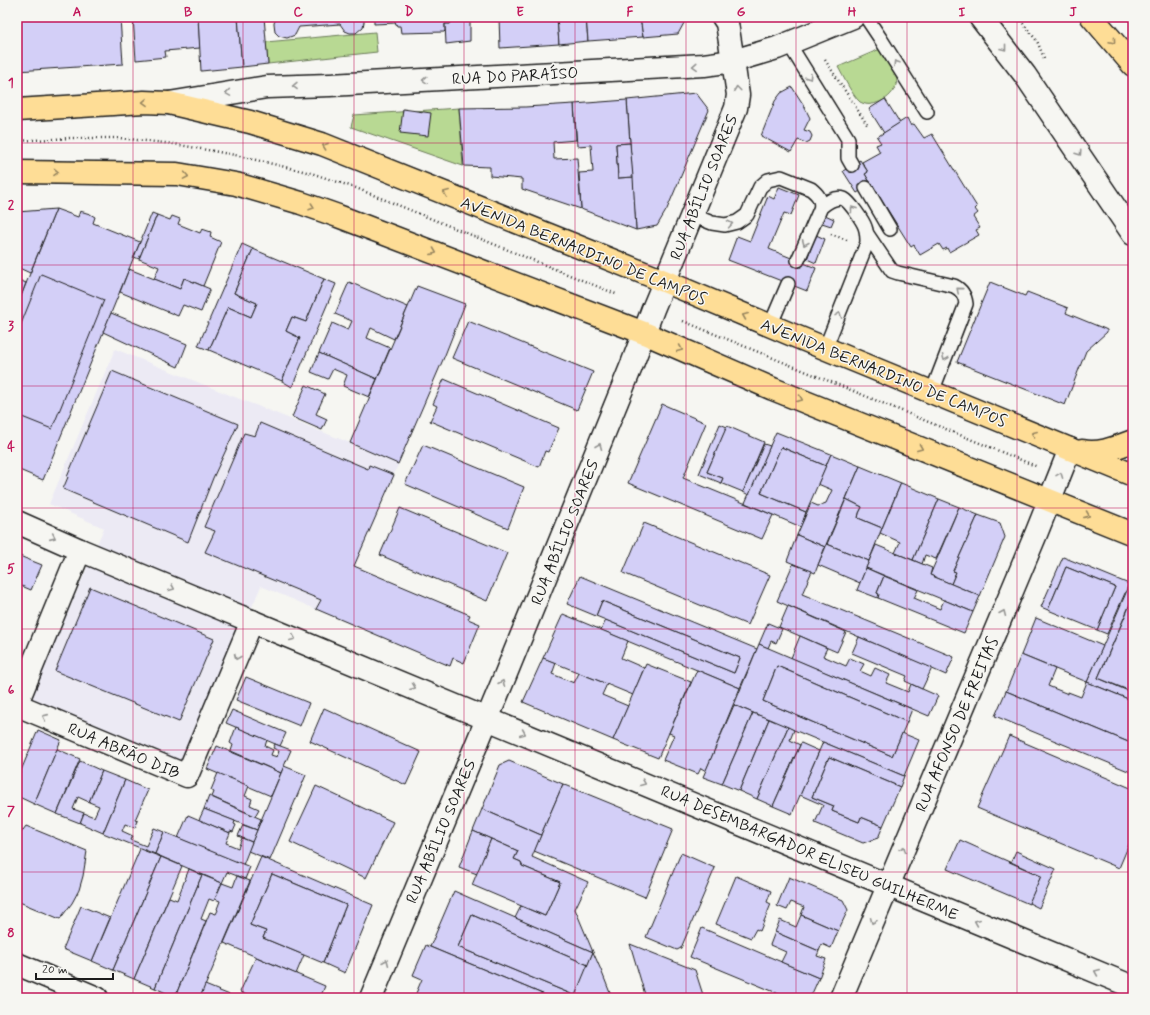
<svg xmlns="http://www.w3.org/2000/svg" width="1150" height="1015" font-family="Mynerve,sans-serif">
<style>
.built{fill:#eceaf4}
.green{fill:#b8d993;stroke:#6a7a58}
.building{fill:#d3cff7;stroke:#1c1c1c}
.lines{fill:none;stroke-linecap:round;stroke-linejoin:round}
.service-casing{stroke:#1c1c1c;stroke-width:16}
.minor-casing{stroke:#1c1c1c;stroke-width:25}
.tertiary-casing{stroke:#1c1c1c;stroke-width:25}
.secondary-casing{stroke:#1c1c1c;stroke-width:25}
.primary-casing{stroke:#1c1c1c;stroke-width:25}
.trunk-casing{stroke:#1c1c1c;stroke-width:25}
.path{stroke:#1c1c1c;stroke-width:2.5;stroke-dasharray:1 3;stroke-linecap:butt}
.service{stroke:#f6f6f2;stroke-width:13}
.minor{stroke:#f6f6f2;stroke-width:22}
.tertiary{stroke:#f6f6f2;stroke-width:22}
.secondary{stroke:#f6f6f2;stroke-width:22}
.primary{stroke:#fedd96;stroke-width:22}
.trunk{stroke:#fedd96;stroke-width:22}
.oneway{stroke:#98865f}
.oneway2{stroke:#949492}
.grid{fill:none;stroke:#c2185b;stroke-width:1;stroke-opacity:0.55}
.labels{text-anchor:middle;stroke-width:3;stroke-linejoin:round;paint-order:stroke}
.street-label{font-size:16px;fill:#1c1c1c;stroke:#f6f6f2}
.neatline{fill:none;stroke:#c2185b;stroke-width:1.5}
.grid-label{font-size:13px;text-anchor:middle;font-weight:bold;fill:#c2185b}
</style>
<rect width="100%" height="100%" fill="#f6f6f2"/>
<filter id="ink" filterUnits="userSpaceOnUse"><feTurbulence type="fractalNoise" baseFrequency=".025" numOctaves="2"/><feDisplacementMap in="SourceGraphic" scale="8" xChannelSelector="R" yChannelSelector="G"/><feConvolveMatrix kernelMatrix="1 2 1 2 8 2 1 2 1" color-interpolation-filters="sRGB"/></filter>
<g filter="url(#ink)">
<!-- built -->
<polygon class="built" points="417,286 465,304 445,355 355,566 470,615 469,619 480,624 464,663 453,659 450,666 261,586 183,769 29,703 104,528 49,504 115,349 350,443"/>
<!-- green -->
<g class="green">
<polygon points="375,32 377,52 268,64 266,42"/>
<path d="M880,49L897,76C898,91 886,102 872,104C868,105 864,104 860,102C852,95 843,76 838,67Z"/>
<polygon points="459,108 463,166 351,127 354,115"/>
</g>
<!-- building -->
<g class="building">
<polygon points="17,17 120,17 123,64 17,71"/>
<polygon points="133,17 198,17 200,48 165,51 166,57 136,60"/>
<polygon points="198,17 238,17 242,67 201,71"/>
<polygon points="238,17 264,17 268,64 242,67"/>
<polygon points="277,17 364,17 364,22 363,27 356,33 350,33 345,31 340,24 299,27 295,35 287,38 279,36 275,32 274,23"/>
<polygon points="374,17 393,17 396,23 374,24"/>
<polygon points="393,17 454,17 454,19 450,24 445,24 445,31 444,32 401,33 400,26 397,26"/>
<polygon points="454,17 470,17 470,41 446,44 445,24 450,24 454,19"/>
<polygon points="499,17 557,17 559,44 500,48"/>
<polygon points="557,17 586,17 588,41 559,44"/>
<polygon points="586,17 640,17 643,37 588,41"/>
<polygon points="640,17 678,17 684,23 678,34 643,37"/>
<polygon points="792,87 803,104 810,118 804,130 810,132 812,136 810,141 806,143 798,140 791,152 761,136 775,101 781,93"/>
<polygon points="696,93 709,110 667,209 657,226 636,230 627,100"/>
<polygon points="885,99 900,123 884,133 869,109"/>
<polygon points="627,100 630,143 616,144 618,178 633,177 636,230 581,209 579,173 593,172 591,145 577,146 574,104"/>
<polygon points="574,104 576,140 553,142 554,159 577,158 581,209 522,189 522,179 490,176 490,167 464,166 459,108 525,107"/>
<polygon points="403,109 431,113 428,136 400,133"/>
<polygon points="907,118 911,126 914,124 924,138 932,134 977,207 975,209 978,213 973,217 980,228 976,230 979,235 949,252 947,248 943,250 939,244 920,255 914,245 911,247 865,174 868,172 862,162 880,152 876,145 881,143 877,137"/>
<polygon points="630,143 633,177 618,178 616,144"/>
<polygon points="860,160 868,172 865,174 871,184 857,193 843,171"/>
<polygon points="779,187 799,195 791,215 784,213 769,249 816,268 807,291 728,260 737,236 750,241 768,196 774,199"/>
<polygon points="56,209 78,217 80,211 90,214 95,217 93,223 140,242 43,480 17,469 17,306"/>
<polygon points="56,209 30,273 17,267 17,212"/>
<polygon points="152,213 157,215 139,259 134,257"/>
<polygon points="157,215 170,220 172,216 180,219 178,224 200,233 202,229 211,232 210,237 221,242 203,286 184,278 180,289 154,279 159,267 139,259"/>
<polygon points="825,215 834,219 831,226 822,223"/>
<polygon points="816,235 825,239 816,263 807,259"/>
<polygon points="242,244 253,249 234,293 257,303 251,317 228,307 209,350 198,346"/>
<polygon points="253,249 324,279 306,322 292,317 286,331 300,338 282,381 209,350 228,307 251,317 257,303 234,293"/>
<polygon points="129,269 180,289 184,278 210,289 201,312 183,305 178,316 120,292"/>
<polygon points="41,274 104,300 52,429 17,415 17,334"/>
<polygon points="17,279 26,283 17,306"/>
<polygon points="324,279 336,284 292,387 282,381 300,338 286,331 292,317 306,322"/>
<polygon points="349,282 408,307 394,339 371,328 367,338 390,348 377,379 319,353 332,323 348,330 352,321 335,314"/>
<polygon points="990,282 1025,296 1027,292 1068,308 1066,313 1105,329 1107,330 1107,332 1086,351 1065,405 957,362"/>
<polygon points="417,286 465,304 445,355 398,464 350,443"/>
<polygon points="111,313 187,344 178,367 103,332"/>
<polygon points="468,321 593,372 577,410 452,358"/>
<polygon points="319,353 377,379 369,397 343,386 347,375 333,369 328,379 311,372"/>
<polygon points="112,371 238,424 213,478 188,542 63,489 68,477 67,477"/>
<polygon points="444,379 559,428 548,452 545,451 539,467 430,421 437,406 433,404"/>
<polygon points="306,385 325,394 316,414 327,419 322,430 292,417"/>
<polygon points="662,404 706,423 683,478 773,515 762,539 628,483"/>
<polygon points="260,423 368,469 369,465 394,475 354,566 470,615 468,619 480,624 464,663 453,658 450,666 316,609 321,600 205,552 215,531 204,527 244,433 255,436"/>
<polygon points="720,424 727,427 707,472 723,478 721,483 699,474"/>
<polygon points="727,426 764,442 743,492 721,483 723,478 707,472"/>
<polygon points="776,432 831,454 826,466 781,447 761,493 806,512 801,527 745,503"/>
<polygon points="764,444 770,446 749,495 743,492"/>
<polygon points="423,445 524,487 508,528 405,484"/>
<polygon points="781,447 826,466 806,512 761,493"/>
<polygon points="831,454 860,466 825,547 797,535 811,503 818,506 826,503 832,490 818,484"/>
<polygon points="860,466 901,483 882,528 858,518 859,513 862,507 846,499"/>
<polygon points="901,483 939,499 913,560 895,553 900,542 880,533"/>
<polygon points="846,499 862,507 859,513 858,518 882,528 869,561 827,544"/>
<polygon points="939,499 959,507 936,559 925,555 922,564 913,560"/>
<polygon points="959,507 978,515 953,571 956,572 951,584 930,575"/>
<polygon points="400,508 507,553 487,601 380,555"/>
<polygon points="978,515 1000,523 1005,537 980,596 951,584 956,572 953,571"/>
<polygon points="644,523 770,575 748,625 623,573"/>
<polygon points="797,535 825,547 815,573 787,561"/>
<polygon points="827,544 869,561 860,583 818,565"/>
<polygon points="876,545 932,568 930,575 980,596 973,612 866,568"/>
<polygon points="17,555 42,565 31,590 17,584"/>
<polygon points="1063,557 1129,584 1107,634 1097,630 1115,587 1066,567 1048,610 1041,607"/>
<polygon points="793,564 812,571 802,594 954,657 946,675 777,601"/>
<polygon points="1066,567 1115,587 1097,630 1048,610"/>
<polygon points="866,568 884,576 877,593 879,594 878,598 857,590"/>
<polygon points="580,576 757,649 740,688 601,630 606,620 734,673 740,658 602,601 596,616 567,604"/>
<polygon points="884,576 918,590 914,598 940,609 944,600 973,612 964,633 878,598 879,594 877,593"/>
<polygon points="1129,586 1133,589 1133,597 1098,678 1133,693 1133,701 1087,682"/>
<polygon points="90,587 214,639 179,722 55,671"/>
<polygon points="1133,598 1133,692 1098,678"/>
<polygon points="602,601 740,658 734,673 596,616"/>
<polygon points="788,606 846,632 837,652 779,627"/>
<polygon points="563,614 628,641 621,658 644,668 633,695 543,658"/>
<polygon points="1036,618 1103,646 1087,682 1021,655"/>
<polygon points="768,623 782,629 776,643 771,641 768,648 759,644"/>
<polygon points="800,636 827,648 823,656 846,666 850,658 864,664 860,671 871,676 875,668 890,675 886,683 908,692 911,684 938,696 929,716 791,658"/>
<polygon points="859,637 932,668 922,689 905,681 907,676 852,653"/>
<polygon points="759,644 912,709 907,722 777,666 763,701 892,756 902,733 919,740 904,776 734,705"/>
<polygon points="1021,655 1055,669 1048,686 1068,694 1068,692 1081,697 1087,682 1133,701 1133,744 1006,691"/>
<polygon points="543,658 556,663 552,674 574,683 579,673 607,684 602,695 628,706 613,740 523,702"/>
<polygon points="646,664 691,682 658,758 613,740"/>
<polygon points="777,666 907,722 892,756 763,701"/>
<polygon points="697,670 740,688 706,771 701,768 698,774 663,760 674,735 669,733"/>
<polygon points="246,677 309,703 300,726 236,700"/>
<polygon points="1006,691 1133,744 1133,773 995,716"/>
<polygon points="734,705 753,713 722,784 703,777"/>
<polygon points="324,708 421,752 406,785 310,741"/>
<polygon points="232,710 286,733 280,746 226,723"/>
<polygon points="753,713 769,719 739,791 722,784"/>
<polygon points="769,719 788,727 757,799 739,791"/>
<polygon points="236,727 267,740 265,746 273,750 271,755 277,757 279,751 273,748 275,744 291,750 281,773 231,751 233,745 230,743"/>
<polygon points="788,727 794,730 790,740 800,745 773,806 757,799"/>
<polygon points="38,730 61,740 34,804 17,796 17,780"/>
<polygon points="1009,736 1133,789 1133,835 1119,868 977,808"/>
<polygon points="823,742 904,776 900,787 829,757 812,797 834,806 832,811 859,822 861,817 883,826 878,838 863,843 815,823 823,805 800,795"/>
<polygon points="801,743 819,751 792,814 773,806"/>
<polygon points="217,746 281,773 271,796 207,769"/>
<polygon points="57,749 80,759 57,814 34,804"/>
<polygon points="829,757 900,787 883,826 861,817 859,822 832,811 834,806 812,797"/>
<polygon points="80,761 102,771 89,802 78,797 73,809 84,813 80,823 57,814"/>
<polygon points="509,761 563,784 541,835 482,809 500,765"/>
<polygon points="284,766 306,775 270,860 248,851"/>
<polygon points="102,771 125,780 103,833 80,823 84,813 94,817 99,806 89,802"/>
<polygon points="218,773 249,786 245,796 252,799 250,805 259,809 255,816 212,797 214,792 211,790"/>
<polygon points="125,780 148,790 135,820 138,821 135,828 125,824 122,831 133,836 131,840 146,846 154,828 164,832 155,854 103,833"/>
<polygon points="563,784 673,829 645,897 534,851"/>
<polygon points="316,786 393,822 366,878 290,842"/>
<polygon points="209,796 261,819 257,830 204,809"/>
<polygon points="204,809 235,821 234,824 236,825 233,832 230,831 230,833 199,820"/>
<polygon points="482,809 541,835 532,857 588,882 575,909 593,952 515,918 521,906 545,916 560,882 522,866 521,862 514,859 518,851 473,831"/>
<polygon points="188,815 230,833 226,843 238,848 242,838 252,842 243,865 178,838"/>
<polygon points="243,825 257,830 252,842 238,836"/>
<polygon points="26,826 87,851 83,876 79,890 72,903 60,919 17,901 17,838"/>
<polygon points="473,831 491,839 477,874 459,867"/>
<polygon points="164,832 250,867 245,879 227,872 222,883 155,854"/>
<polygon points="491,839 518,851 514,859 521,862 522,866 560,882 545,916 472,885"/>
<polygon points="960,840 1041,876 1029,904 947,869"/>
<polygon points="140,849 161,857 113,970 92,961"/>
<polygon points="1016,851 1056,869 1039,908 1029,903 1041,876 1011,862"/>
<polygon points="681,853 715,868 681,948 677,950 646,937"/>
<polygon points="161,857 182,866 134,979 113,970"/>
<polygon points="261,857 373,905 345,973 323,963 346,905 272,874 250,925 266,931 263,938 304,955 296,974 224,943"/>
<polygon points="189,869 202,875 155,988 134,979 169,897 177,900"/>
<polygon points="272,874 346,905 323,963 263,938 266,931 250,925"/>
<polygon points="202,875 222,883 214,901 209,899 201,919 206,921 175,997 155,988"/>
<polygon points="237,876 250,881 200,998 179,998 175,997 210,912 216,914 218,910 217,909 220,901 215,899 222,883 233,887"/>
<polygon points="736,876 771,891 767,902 771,904 760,931 756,929 751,938 716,924"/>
<polygon points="789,877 843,900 848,910 838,931 801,915 804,907 791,902 787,910 777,906"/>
<polygon points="454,891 593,952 588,965 472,915 458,947 576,996 574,998 552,998 430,947"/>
<polygon points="81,906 110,918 92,961 63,949"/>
<polygon points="472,915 588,965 576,996 458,947"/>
<polygon points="801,915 838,931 831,948 822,944 819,951 775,932 780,920 796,927"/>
<polygon points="702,928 819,978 810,998 789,998 690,957"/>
<polygon points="775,932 819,951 817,956 826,959 819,978 781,962 786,952 770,945"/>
<polygon points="630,944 695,970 704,998 646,998"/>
<polygon points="426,945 430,947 552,998 414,998 422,979 413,975"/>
<polygon points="593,952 601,970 612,998 574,998"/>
<polygon points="256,957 325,986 320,998 253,998 240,992"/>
<polygon points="205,985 237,998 200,998"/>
<polygon points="1030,994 1041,998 1029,998"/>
</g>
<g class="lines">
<!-- service casing -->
<g class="service-casing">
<g id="service">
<polyline points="866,17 880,38 927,112"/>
<polyline points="789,44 848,139 848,158 852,165"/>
<polyline points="866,188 890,229"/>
<path d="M692,215L712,223L725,225L737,222L747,215L760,187L768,180L781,177L811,189C817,194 821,198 821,207"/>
<path d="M867,234L892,271L898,273L954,286C962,290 965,295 966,304L932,392"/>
<path d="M798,260L821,207C827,202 836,196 844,199C850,202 863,221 865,227C867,232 867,237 867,243L825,349"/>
<polyline points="770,326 788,284"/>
</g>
</g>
<!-- minor casing -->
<g class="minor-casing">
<g id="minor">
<polyline points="17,522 80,550 227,611 1133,987"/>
<polyline points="17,703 80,550"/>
<polyline points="17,705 187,776 252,621"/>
<polyline points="841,998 1036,534 1070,449"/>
</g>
</g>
<!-- tertiary casing -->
<g class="tertiary-casing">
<g id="tertiary">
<polyline points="17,964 97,998"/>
<polyline points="371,998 505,676 631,367 653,309 678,249 736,108 738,95 733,61"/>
</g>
</g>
<!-- secondary casing -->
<g class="secondary-casing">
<g id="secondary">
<polyline points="723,17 727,23 733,61"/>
<polyline points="980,17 1025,75 1133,234"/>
<polyline points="169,103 267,87 330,85 704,65 733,61 777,48 853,17"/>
</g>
</g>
<!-- primary casing -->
<g class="primary-casing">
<g id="primary">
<polyline points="17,110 144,102 169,103 250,122 322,144 664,281 795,336 1133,475"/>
<polyline points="17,172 177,174 236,184 301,203 338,216 644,333 773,389 1133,534"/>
<path d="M1082,451C1099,455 1117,447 1133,441"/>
</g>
</g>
<!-- trunk casing -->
<g class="trunk-casing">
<polyline id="trunk" points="1092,17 1133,65"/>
</g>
<!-- path -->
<g class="path">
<polyline points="1018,17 1037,41 1044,58"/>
<polyline points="825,60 868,126"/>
<polyline points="17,141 70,138 119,138 174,144 235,155 311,173 356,188 616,294"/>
<polyline points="831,234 847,240"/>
<polyline points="683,321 1038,467"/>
</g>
<!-- service -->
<use href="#service" class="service"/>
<!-- minor -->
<use href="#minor" class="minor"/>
<!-- tertiary -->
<use href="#tertiary" class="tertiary"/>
<!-- secondary -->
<use href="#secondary" class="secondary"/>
<!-- primary -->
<use href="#primary" class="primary"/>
<!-- trunk -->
<use href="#trunk" class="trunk"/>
</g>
<!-- one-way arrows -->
<defs><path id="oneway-chevron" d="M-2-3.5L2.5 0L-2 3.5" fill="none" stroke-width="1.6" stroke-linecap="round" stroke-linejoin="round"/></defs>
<g class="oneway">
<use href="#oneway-chevron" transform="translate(1113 41) rotate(50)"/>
<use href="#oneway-chevron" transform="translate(145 102) rotate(179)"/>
<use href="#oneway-chevron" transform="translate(325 146) rotate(-160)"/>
<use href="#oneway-chevron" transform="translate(56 172) rotate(1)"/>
<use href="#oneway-chevron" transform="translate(186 176) rotate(10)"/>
<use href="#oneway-chevron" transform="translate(446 193) rotate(-158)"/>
<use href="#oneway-chevron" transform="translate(312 207) rotate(19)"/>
<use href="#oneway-chevron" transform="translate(434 252) rotate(21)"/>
<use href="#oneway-chevron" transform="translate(745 316) rotate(-158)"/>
<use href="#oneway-chevron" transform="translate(680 349) rotate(23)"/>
<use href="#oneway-chevron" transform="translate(800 399) rotate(22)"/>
<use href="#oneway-chevron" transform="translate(1034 434) rotate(-158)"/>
<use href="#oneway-chevron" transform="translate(920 448) rotate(22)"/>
<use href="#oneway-chevron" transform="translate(1087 515) rotate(22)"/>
</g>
<g class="oneway2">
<use href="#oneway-chevron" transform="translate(1004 48) rotate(52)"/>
<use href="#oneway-chevron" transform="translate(896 63) rotate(-122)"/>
<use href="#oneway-chevron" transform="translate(695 66) rotate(177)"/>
<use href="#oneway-chevron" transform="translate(809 77) rotate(58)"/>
<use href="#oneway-chevron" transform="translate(425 80) rotate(177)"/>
<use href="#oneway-chevron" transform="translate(295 86) rotate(179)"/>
<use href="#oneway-chevron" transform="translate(737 89) rotate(-97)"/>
<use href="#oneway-chevron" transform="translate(228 93) rotate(171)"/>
<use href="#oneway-chevron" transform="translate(1079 153) rotate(56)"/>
<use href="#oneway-chevron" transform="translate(853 209) rotate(-126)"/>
<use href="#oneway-chevron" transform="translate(730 224) rotate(-10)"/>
<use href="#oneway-chevron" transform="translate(805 243) rotate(113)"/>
<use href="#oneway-chevron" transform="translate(959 290) rotate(-139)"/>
<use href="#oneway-chevron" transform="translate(839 315) rotate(-69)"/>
<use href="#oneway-chevron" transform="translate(945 358) rotate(112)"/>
<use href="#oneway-chevron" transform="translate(599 446) rotate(-68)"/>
<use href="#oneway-chevron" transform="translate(1060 475) rotate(-69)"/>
<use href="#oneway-chevron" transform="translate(53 537) rotate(24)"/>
<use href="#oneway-chevron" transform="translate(172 588) rotate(23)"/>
<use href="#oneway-chevron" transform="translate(1003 613) rotate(-67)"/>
<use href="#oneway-chevron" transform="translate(293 638) rotate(22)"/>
<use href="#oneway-chevron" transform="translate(237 657) rotate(112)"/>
<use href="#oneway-chevron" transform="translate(502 683) rotate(-67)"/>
<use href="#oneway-chevron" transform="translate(413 687) rotate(22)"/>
<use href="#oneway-chevron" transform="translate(45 717) rotate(-156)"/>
<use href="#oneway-chevron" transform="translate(523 733) rotate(23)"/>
<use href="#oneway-chevron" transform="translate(643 783) rotate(22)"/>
<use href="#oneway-chevron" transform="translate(903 849) rotate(-67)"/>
<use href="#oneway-chevron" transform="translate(873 921) rotate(113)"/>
<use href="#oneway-chevron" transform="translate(977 922) rotate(-157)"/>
<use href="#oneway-chevron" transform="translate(386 962) rotate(-67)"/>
<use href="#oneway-chevron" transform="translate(1097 972) rotate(-157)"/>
</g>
</g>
<!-- grid -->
<path class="grid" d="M133,17V998M243,17V998M354,17V998M464,17V998M575,17V998M686,17V998M796,17V998M907,17V998M1017,17V998M17,143H1133M17,265H1133M17,386H1133M17,508H1133M17,629H1133M17,750H1133M17,872H1133"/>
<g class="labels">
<!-- street labels -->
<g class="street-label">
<text transform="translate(515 75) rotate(-3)" y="6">RUA DO PARAÍSO</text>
<text transform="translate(703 187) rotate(-68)" y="6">RUA ABÍLIO SOARES</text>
<text transform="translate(584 250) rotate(22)" y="6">AVENIDA BERNARDINO DE CAMPOS</text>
<text transform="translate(884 372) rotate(22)" y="6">AVENIDA BERNARDINO DE CAMPOS</text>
<text transform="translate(564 532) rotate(-68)" y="6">RUA ABÍLIO SOARES</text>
<text transform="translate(956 724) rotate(-67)" y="6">RUA AFONSO DE FREITAS</text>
<text transform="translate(124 750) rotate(23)" y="6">RUA ABRÃO DIB</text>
<text transform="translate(440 831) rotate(-67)" y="6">RUA ABÍLIO SOARES</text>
<text transform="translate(810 852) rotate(23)" y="6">RUA DESEMBARGADOR ELISEU GUILHERME</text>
</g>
</g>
<!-- margin -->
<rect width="1150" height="1015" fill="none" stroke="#f6f6f2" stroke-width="44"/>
<!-- scale -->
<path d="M36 973v6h77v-6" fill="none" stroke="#1c1c1c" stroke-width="2"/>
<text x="42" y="973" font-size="12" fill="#1c1c1c" stroke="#f6f6f2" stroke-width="3" paint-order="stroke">20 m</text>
<rect x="22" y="22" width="1106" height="971" class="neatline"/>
<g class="grid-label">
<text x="77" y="16">A</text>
<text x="188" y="16">B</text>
<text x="298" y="16">C</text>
<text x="409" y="16">D</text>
<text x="520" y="16">E</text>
<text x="630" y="16">F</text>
<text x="741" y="16">G</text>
<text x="852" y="16">H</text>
<text x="962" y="16">I</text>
<text x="1073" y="16">J</text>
<text x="11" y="87">1</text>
<text x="11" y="209">2</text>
<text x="11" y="330">3</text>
<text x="11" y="451">4</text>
<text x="11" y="573">5</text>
<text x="11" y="694">6</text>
<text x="11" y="815">7</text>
<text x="11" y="937">8</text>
</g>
</svg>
